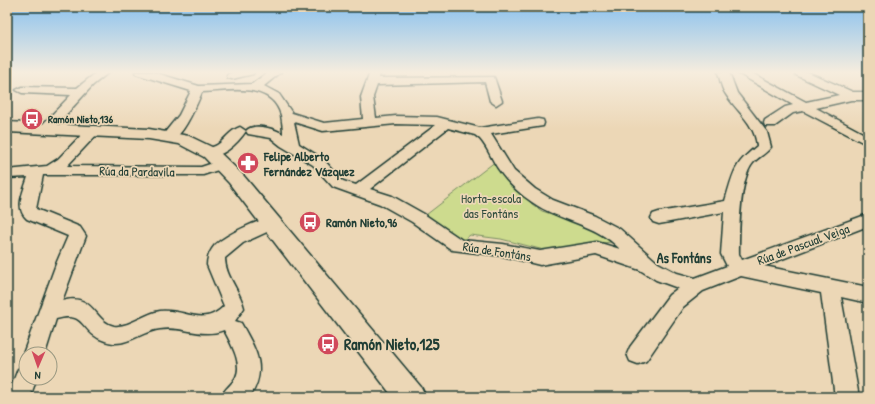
<svg xmlns="http://www.w3.org/2000/svg" width="875" height="404" font-family="'Patrick Hand',sans-serif">
<style>
.green{fill:#cddb8e;stroke:#768c61}
.lines{fill:none;stroke-linecap:round;stroke-linejoin:round}
.minor-casing{stroke:#1f3d34;stroke-width:3}
.major-casing{stroke:#1f3d34;stroke-width:3}
.minor{fill:#ecd7b6;fill-rule:evenodd}
.major{fill:#ecd7b6;fill-rule:evenodd}
.labels{text-anchor:middle;stroke-width:3.5;stroke-linejoin:round;paint-order:stroke}
.far-poi-label{font-size:11px;font-weight:bold;fill:#1f3d34;stroke:#ecd7b6;text-anchor:start}
.poi-label{font-size:13px;font-weight:bold;fill:#1f3d34;stroke:#ecd7b6;text-anchor:start}
.street-label{font-size:13px;fill:#1f3d34;stroke:#ecd7b6}
.park-label{font-size:13px;fill:#304d3d;stroke:#ecd7b6}
.neighbourhood-label{font-size:14px;font-weight:bold;fill:#1f3d34;stroke:#ecd7b6}
.near-poi-label{font-size:16px;font-weight:bold;fill:#1f3d34;stroke:#ecd7b6;text-anchor:start}
</style>
<rect width="100%" height="100%" fill="#ecd7b6"/>
<filter id="ink" filterUnits="userSpaceOnUse"><feTurbulence type="fractalNoise" baseFrequency=".025" numOctaves="2"/><feDisplacementMap in="SourceGraphic" scale="8" xChannelSelector="R" yChannelSelector="G"/><feConvolveMatrix kernelMatrix="1 2 1 2 8 2 1 2 1" color-interpolation-filters="sRGB"/></filter>
<g filter="url(#ink)">
<!-- green -->
<polygon class="green" points="496,161 501,170 532,204 542,211 596,228 611,242 544,250 501,239 470,235 461,242 422,218"/>
<g class="lines">
<!-- minor casing -->
<g class="minor-casing">
<g id="minor">
<polygon points="97,72 109,72 93,85 51,131 46,132 39,128 71,95 22,93 16,90 22,87 77,88"/>
<path d="M135,72H153L199,86L252,84L268,72H281L264,86L279,94L292,113L324,123L363,119L361,97L370,72H380L379,78L494,77L502,101L496,105L490,101L485,82L377,85L373,97L376,118L396,116L437,117L480,128L538,119L543,120L544,123L543,126L491,134L514,171L535,189L553,200L595,216L620,229L658,263L677,273L695,278L727,266L721,254L724,212L659,224L653,222L651,218L653,214L659,212L725,201C734,172 733,165 757,146C755,123 736,111 725,93C721,87 720,79 718,72H729L737,93L767,132L771,147C766,154 758,157 753,163C739,179 739,233 739,254L742,260L868,214V226L764,266L868,287V303L841,297L859,397H835L821,293L741,276L703,291L683,307L646,361L638,364L630,361L627,354L630,347L669,295L678,288L656,280L640,270L596,255L540,265L503,256L452,250L412,222L380,204L333,187L313,165L281,146L271,138L248,134L246,131C238,143 221,160 205,156L203,153C206,148 212,148 217,145C225,140 230,130 240,127L246,131C253,122 276,129 283,134C283,128 282,121 281,115C271,81 229,91 202,92C197,104 185,132 174,139C171,141 167,140 164,139L162,136L179,115L191,91L136,74ZM294,122L323,131L396,124L436,125L356,185L343,181L323,159L299,144ZM448,128L475,135L480,139C488,148 492,160 499,170C507,182 520,194 532,202C560,222 595,223 620,249L597,242L540,251L503,244L462,240L424,214L392,196L370,189Z"/>
<polygon points="234,72 254,72 253,74 232,79 228,78 227,76 228,74"/>
<polygon points="736,72 750,72 806,102 839,95 796,75 795,72 808,72 853,92 868,92 868,100 851,100 816,108 868,136 868,145 803,111 793,113 775,126 765,126 764,123 765,120 785,107 793,105"/>
<path d="M94,126L99,127L101,130L67,166L201,167L222,160L227,161L229,164L227,167L203,175H43L36,209L80,227L86,236L62,301C94,292 94,322 114,326C129,328 145,313 160,311C185,308 203,328 224,306L207,265C207,257 210,251 215,245C226,235 264,215 278,219L280,223L278,227L243,243L225,258C225,276 240,290 244,308L235,321L241,323C256,350 268,368 250,397H221C225,388 232,385 236,377C243,363 230,342 224,330C200,339 183,325 160,329C140,331 126,349 105,341C79,332 87,310 56,319L45,354H26V360L23,354L56,264L68,236L27,219C14,208 24,191 28,177L7,178V170L47,166L58,159L89,127Z"/>
<polygon points="26,365 26,378 37,378 30,397 7,397 18,369"/>
</g>
</g>
<!-- major casing -->
<g class="major-casing">
<polygon id="major" points="7,122 149,129 189,136 216,149 243,175 421,387 426,397 393,397 229,183 204,157 179,144 149,139 7,132"/>
</g>
<!-- minor -->
<use href="#minor" class="minor"/>
<!-- major -->
<use href="#major" class="major"/>
</g>
</g>
<!-- sky -->
<linearGradient id="sky" x2="0" y2="1"><stop stop-color="#88c1ef"/><stop offset="0.56" stop-color="#f6edde"/><stop offset="1" stop-color="#f6edde" stop-opacity="0"/></linearGradient>
<rect width="875" height="129" fill="url(#sky)"/>
<!-- icons -->
<defs>
<g id="bus-disc" transform="scale(1.15)"><circle r="9.5" fill="#d1495b" stroke="#ecd7b6"/><path d="M-5-6H5V4H4V6H2V4H-2V6H-4V4H-5ZM-3.5-4V0h7V-4ZM-3.5 1.2v1.5H-2V1.2ZM2 1.2v1.5H3.5V1.2Z" fill="#fff"/></g>
<g id="pharmacy-disc" transform="scale(1.15)"><circle r="9.5" fill="#d1495b" stroke="#ecd7b6"/><path d="M-2-6h4v4h4v4h-4v4h-4v-4h-4v-4h4Z" fill="#fff"/></g>
</defs>
<g fill-rule="evenodd">
<use href="#bus-disc" x="32" y="119"/>
<use href="#pharmacy-disc" x="248" y="163"/>
<use href="#bus-disc" x="310" y="222"/>
<use href="#bus-disc" x="328" y="344"/>
</g>
<g class="labels">
<!-- far-poi labels -->
<g class="far-poi-label">
<text x="48" y="123">Ramón Nieto,136</text>
</g>
<!-- poi labels -->
<g class="poi-label">
<text x="264" y="161">Felipe Alberto<tspan x="264" dy="15">Fernández Vázquez</tspan></text>
<text x="326" y="227">Ramón Nieto,96</text>
</g>
<!-- street labels -->
<g class="street-label">
<text transform="translate(137 171) rotate(1)" y="5">Rúa da Pardavila</text>
<text transform="translate(803 244) rotate(-20)" y="5">Rúa de Pascual Veiga</text>
<text transform="translate(497 251) rotate(9)" y="5">Rúa de Fontáns</text>
</g>
<!-- park labels -->
<g class="park-label">
<text x="491" y="203">Horta-escola<tspan x="491" dy="15">das Fontáns</tspan></text>
</g>
<!-- neighbourhood labels -->
<g class="neighbourhood-label">
<text x="684" y="263">As Fontáns</text>
</g>
<!-- near-poi labels -->
<g class="near-poi-label">
<text x="344" y="350">Ramón Nieto,125</text>
</g>
</g>
<!-- margin -->
<rect width="875" height="404" fill="none" stroke="#ecd7b6" stroke-width="24"/>
<rect x="12" y="12" width="851" height="380" fill="none" stroke="#1f3d34" stroke-width="1.5" filter="url(#ink)"/>
<!-- north arrow -->
<g transform="translate(38 366) rotate(182)"><circle r="19" fill="#ecd7b6" stroke="#9a9982"/>
<path d="M0-3L7 15L0 10L-7 15Z" fill="#d1495b"/>
<text y="-6" font-size="11" font-weight="bold" text-anchor="middle" fill="#1f3d34">N</text>
</g>
</svg>
